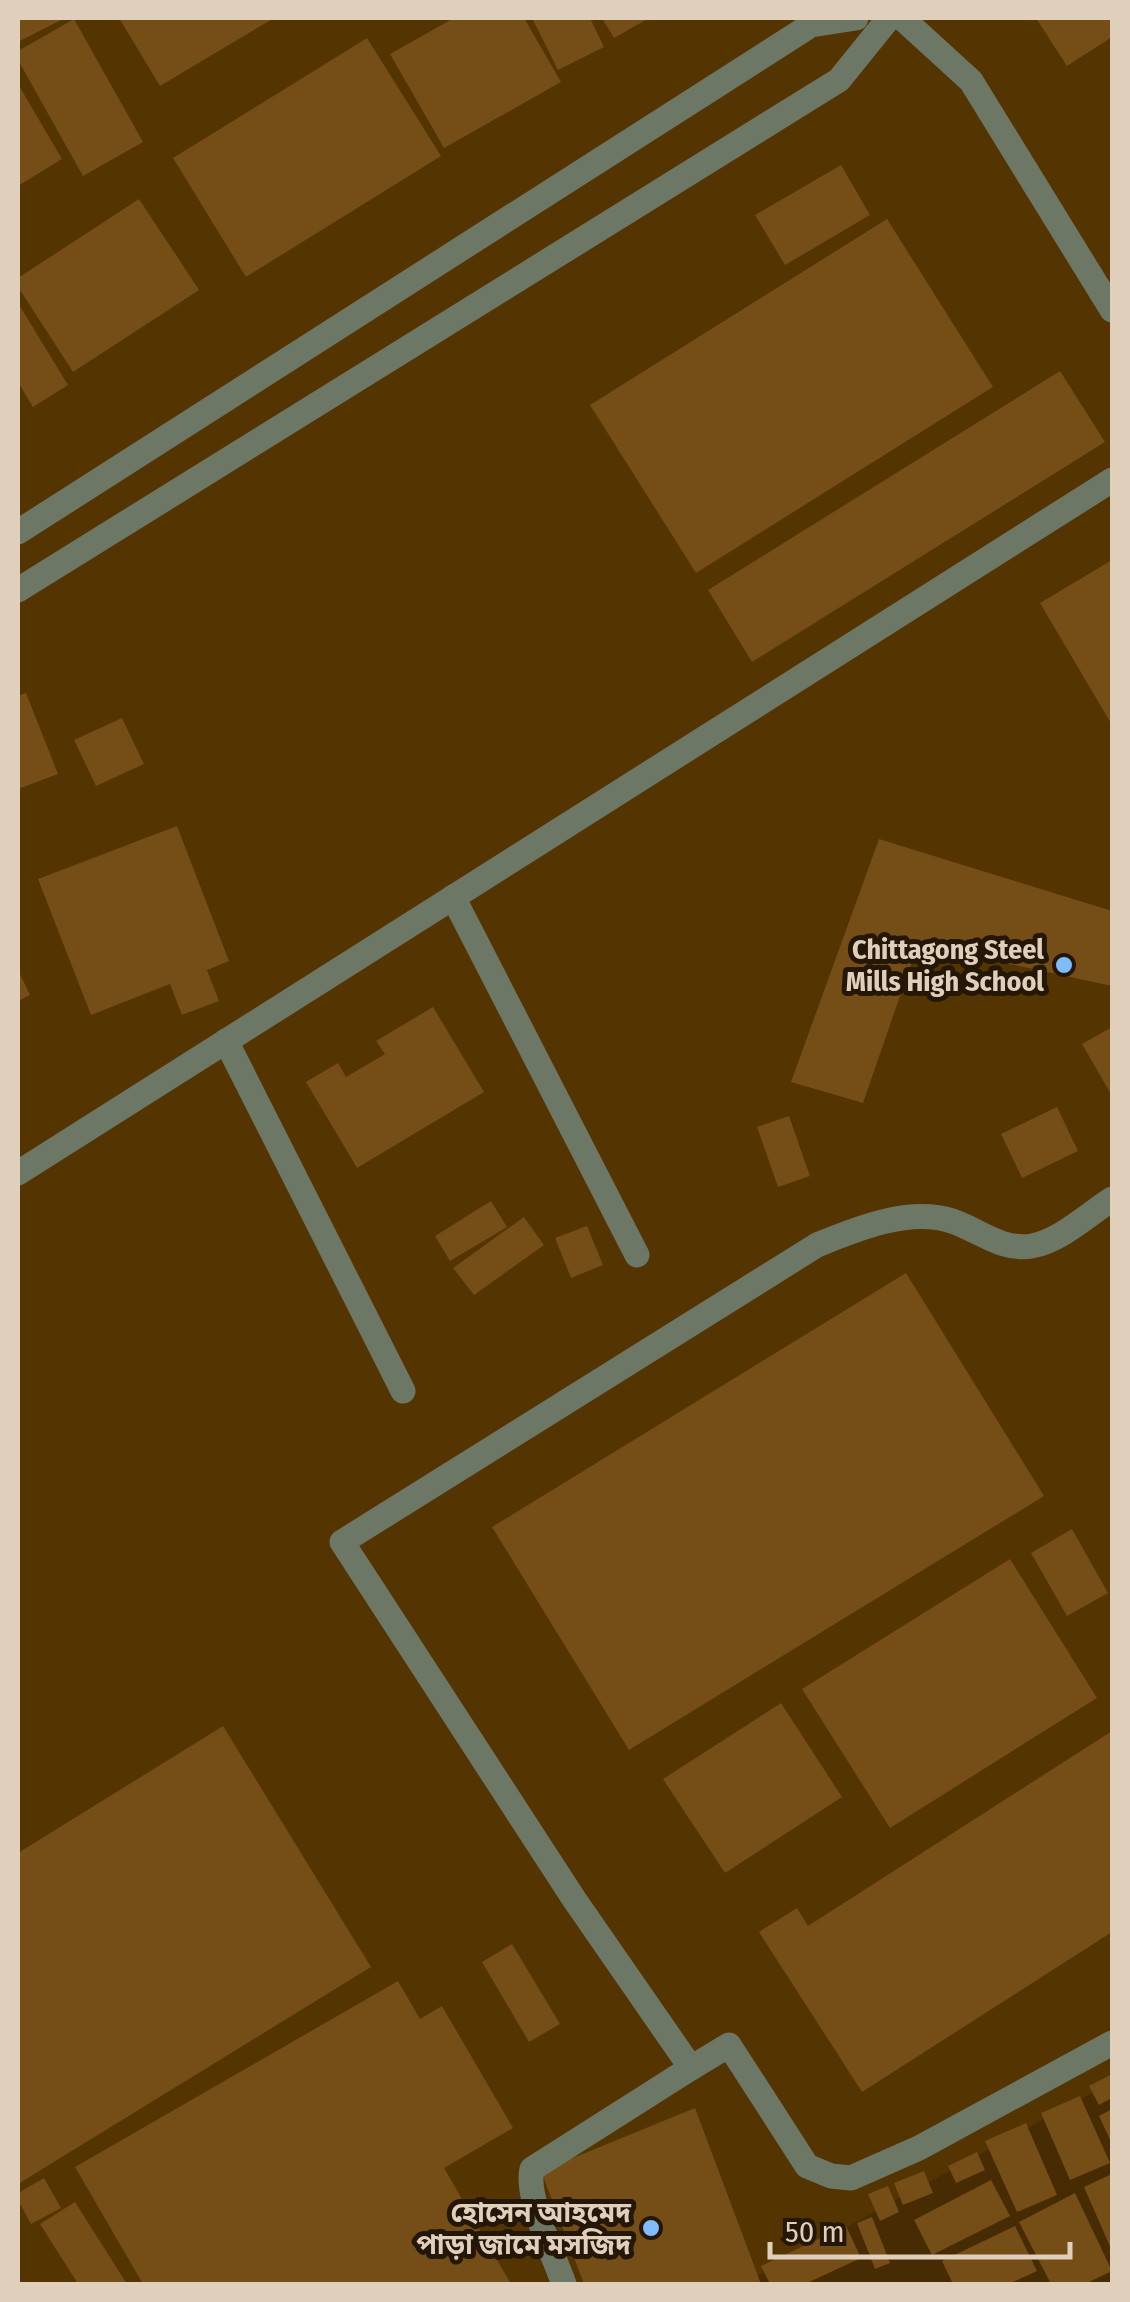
<svg xmlns="http://www.w3.org/2000/svg" width="1130" height="2302" font-family="'Fira Sans Condensed','Noto Sans Bengali',sans-serif">
<style>
.built{fill:#543401}
.building{fill:#754d16}
.lines{fill:none;stroke-linecap:round;stroke-linejoin:round}
.minor{stroke:#6d7765;stroke-width:25}
.poi-dot{fill:#81bcfa;stroke:#241708;stroke-width:4}
.labels{text-anchor:middle;stroke-width:10;stroke-linejoin:round;paint-order:stroke}
.poi-label{font-size:28px;font-weight:bold;fill:#e0cfbb;stroke:#241708;text-anchor:end}
</style>
<rect width="100%" height="100%" fill="#472b03"/>
<!-- built -->
<polygon class="built" points="18,18 1112,18 1112,2082 743,2284 18,2284"/>
<!-- building -->
<g class="building">
<polygon points="18,18 65,18 18,42"/>
<polygon points="119,18 274,18 160,86"/>
<polygon points="454,18 524,18 561,82 444,148 390,54"/>
<polygon points="532,18 590,18 604,47 558,70"/>
<polygon points="602,18 649,18 614,38"/>
<polygon points="1036,18 1112,18 1112,37 1067,66"/>
<polygon points="74,19 143,142 83,176 18,60 18,51"/>
<polygon points="367,38 441,156 246,277 173,158"/>
<polygon points="18,84 62,159 18,186"/>
<polygon points="841,165 870,215 785,265 755,215"/>
<polygon points="139,199 199,290 73,372 18,287 18,278"/>
<polygon points="887,219 993,387 696,573 590,405"/>
<polygon points="18,303 68,385 33,407 18,382"/>
<polygon points="1060,371 1105,442 752,662 708,590"/>
<polygon points="1112,560 1112,725 1040,603"/>
<polygon points="26,693 58,774 18,789 18,696"/>
<polygon points="122,718 144,764 96,786 74,740"/>
<polygon points="177,826 229,961 207,970 219,1001 182,1015 170,984 91,1015 38,879"/>
<polygon points="879,839 1112,911 1112,986 918,944 863,1103 791,1082"/>
<polygon points="18,970 30,995 18,1001"/>
<polygon points="433,1007 484,1092 357,1168 306,1082 338,1063 346,1077 385,1054 376,1041"/>
<polygon points="1112,1027 1112,1096 1082,1044"/>
<polygon points="1057,1107 1078,1151 1022,1178 1001,1134"/>
<polygon points="789,1116 810,1176 778,1187 757,1127"/>
<polygon points="491,1201 507,1227 450,1261 435,1236"/>
<polygon points="524,1217 544,1245 474,1295 453,1268"/>
<polygon points="587,1226 603,1265 571,1278 555,1238"/>
<polygon points="906,1273 1044,1496 629,1750 492,1527"/>
<polygon points="1072,1529 1108,1593 1067,1616 1031,1553"/>
<polygon points="1010,1559 1097,1698 890,1828 802,1689"/>
<polygon points="781,1703 842,1797 725,1873 663,1779"/>
<polygon points="223,1726 371,1967 18,2184 18,1853"/>
<polygon points="1112,1731 1112,1932 862,2092 759,1932 797,1908 808,1926"/>
<polygon points="512,1944 560,2024 529,2042 482,1962"/>
<polygon points="398,1981 420,2019 442,2006 513,2128 444,2168 511,2284 143,2284 75,2167"/>
<polygon points="1112,2074 1112,2098 1099,2105 1089,2086"/>
<polygon points="1080,2096 1110,2163 1070,2180 1041,2113"/>
<polygon points="695,2108 761,2284 584,2284 541,2171"/>
<polygon points="1112,2109 1112,2144 1099,2116"/>
<polygon points="1026,2123 1057,2195 1017,2212 985,2141"/>
<polygon points="977,2152 985,2170 956,2183 948,2166"/>
<polygon points="924,2171 933,2193 903,2205 894,2183"/>
<polygon points="1112,2174 1112,2251 1084,2187"/>
<polygon points="44,2178 61,2208 31,2224 18,2200 18,2193"/>
<polygon points="991,2180 1010,2216 932,2255 914,2220"/>
<polygon points="888,2186 899,2212 880,2221 868,2194"/>
<polygon points="1075,2193 1112,2271 1085,2284 1051,2284 1019,2222"/>
<polygon points="75,2202 127,2284 78,2284 40,2224"/>
<polygon points="872,2217 890,2263 875,2269 857,2223"/>
<polygon points="846,2226 861,2258 805,2284 770,2284 761,2266"/>
<polygon points="1015,2226 1037,2271 1009,2284 953,2284 942,2261"/>
</g>
<g class="lines">
<!-- minor -->
<g class="minor">
<polyline points="902,18 971,81 1112,310"/>
<polyline points="18,532 811,25 856,18"/>
<polyline points="18,590 839,80 889,18"/>
<polyline points="453,897 637,1255"/>
<polyline points="226,1041 403,1391"/>
<polyline points="18,1173 1112,480"/>
<polyline points="691,2068 729,2045 807,2166 831,2176 851,2178 919,2148 1112,2043"/>
<path d="M564,2284C554,2256 525,2196 532,2169L691,2068L574,1899L342,1542L817,1245C856,1229 909,1207 952,1221C979,1230 1001,1251 1032,1246C1060,1241 1089,1214 1112,1199"/>
</g>
</g>
<!-- markers -->
<g class="poi-dot">
<circle cx="1064" cy="965" r="10"/>
<circle cx="651" cy="2228" r="10"/>
</g>
<g class="labels">
<!-- poi labels -->
<g class="poi-label">
<text x="1044" y="959">Chittagong Steel<tspan x="1044" dy="32">Mills High School</tspan></text>
<text x="631" y="2222">হোসেন আহমেদ<tspan x="631" dy="32">পাড়া জামে মসজিদ</tspan></text>
</g>
</g>
<!-- border -->
<rect width="1130" height="2302" fill="none" stroke="#e0cfbb" stroke-width="40"/>
<!-- scale -->
<path d="M770 2242v15h300v-15" fill="none" stroke="#e0cfbb" stroke-width="5"/>
<text x="785" y="2242" font-size="30" fill="#e0cfbb" stroke="#241708" stroke-width="8" paint-order="stroke">50 m</text>
</svg>
